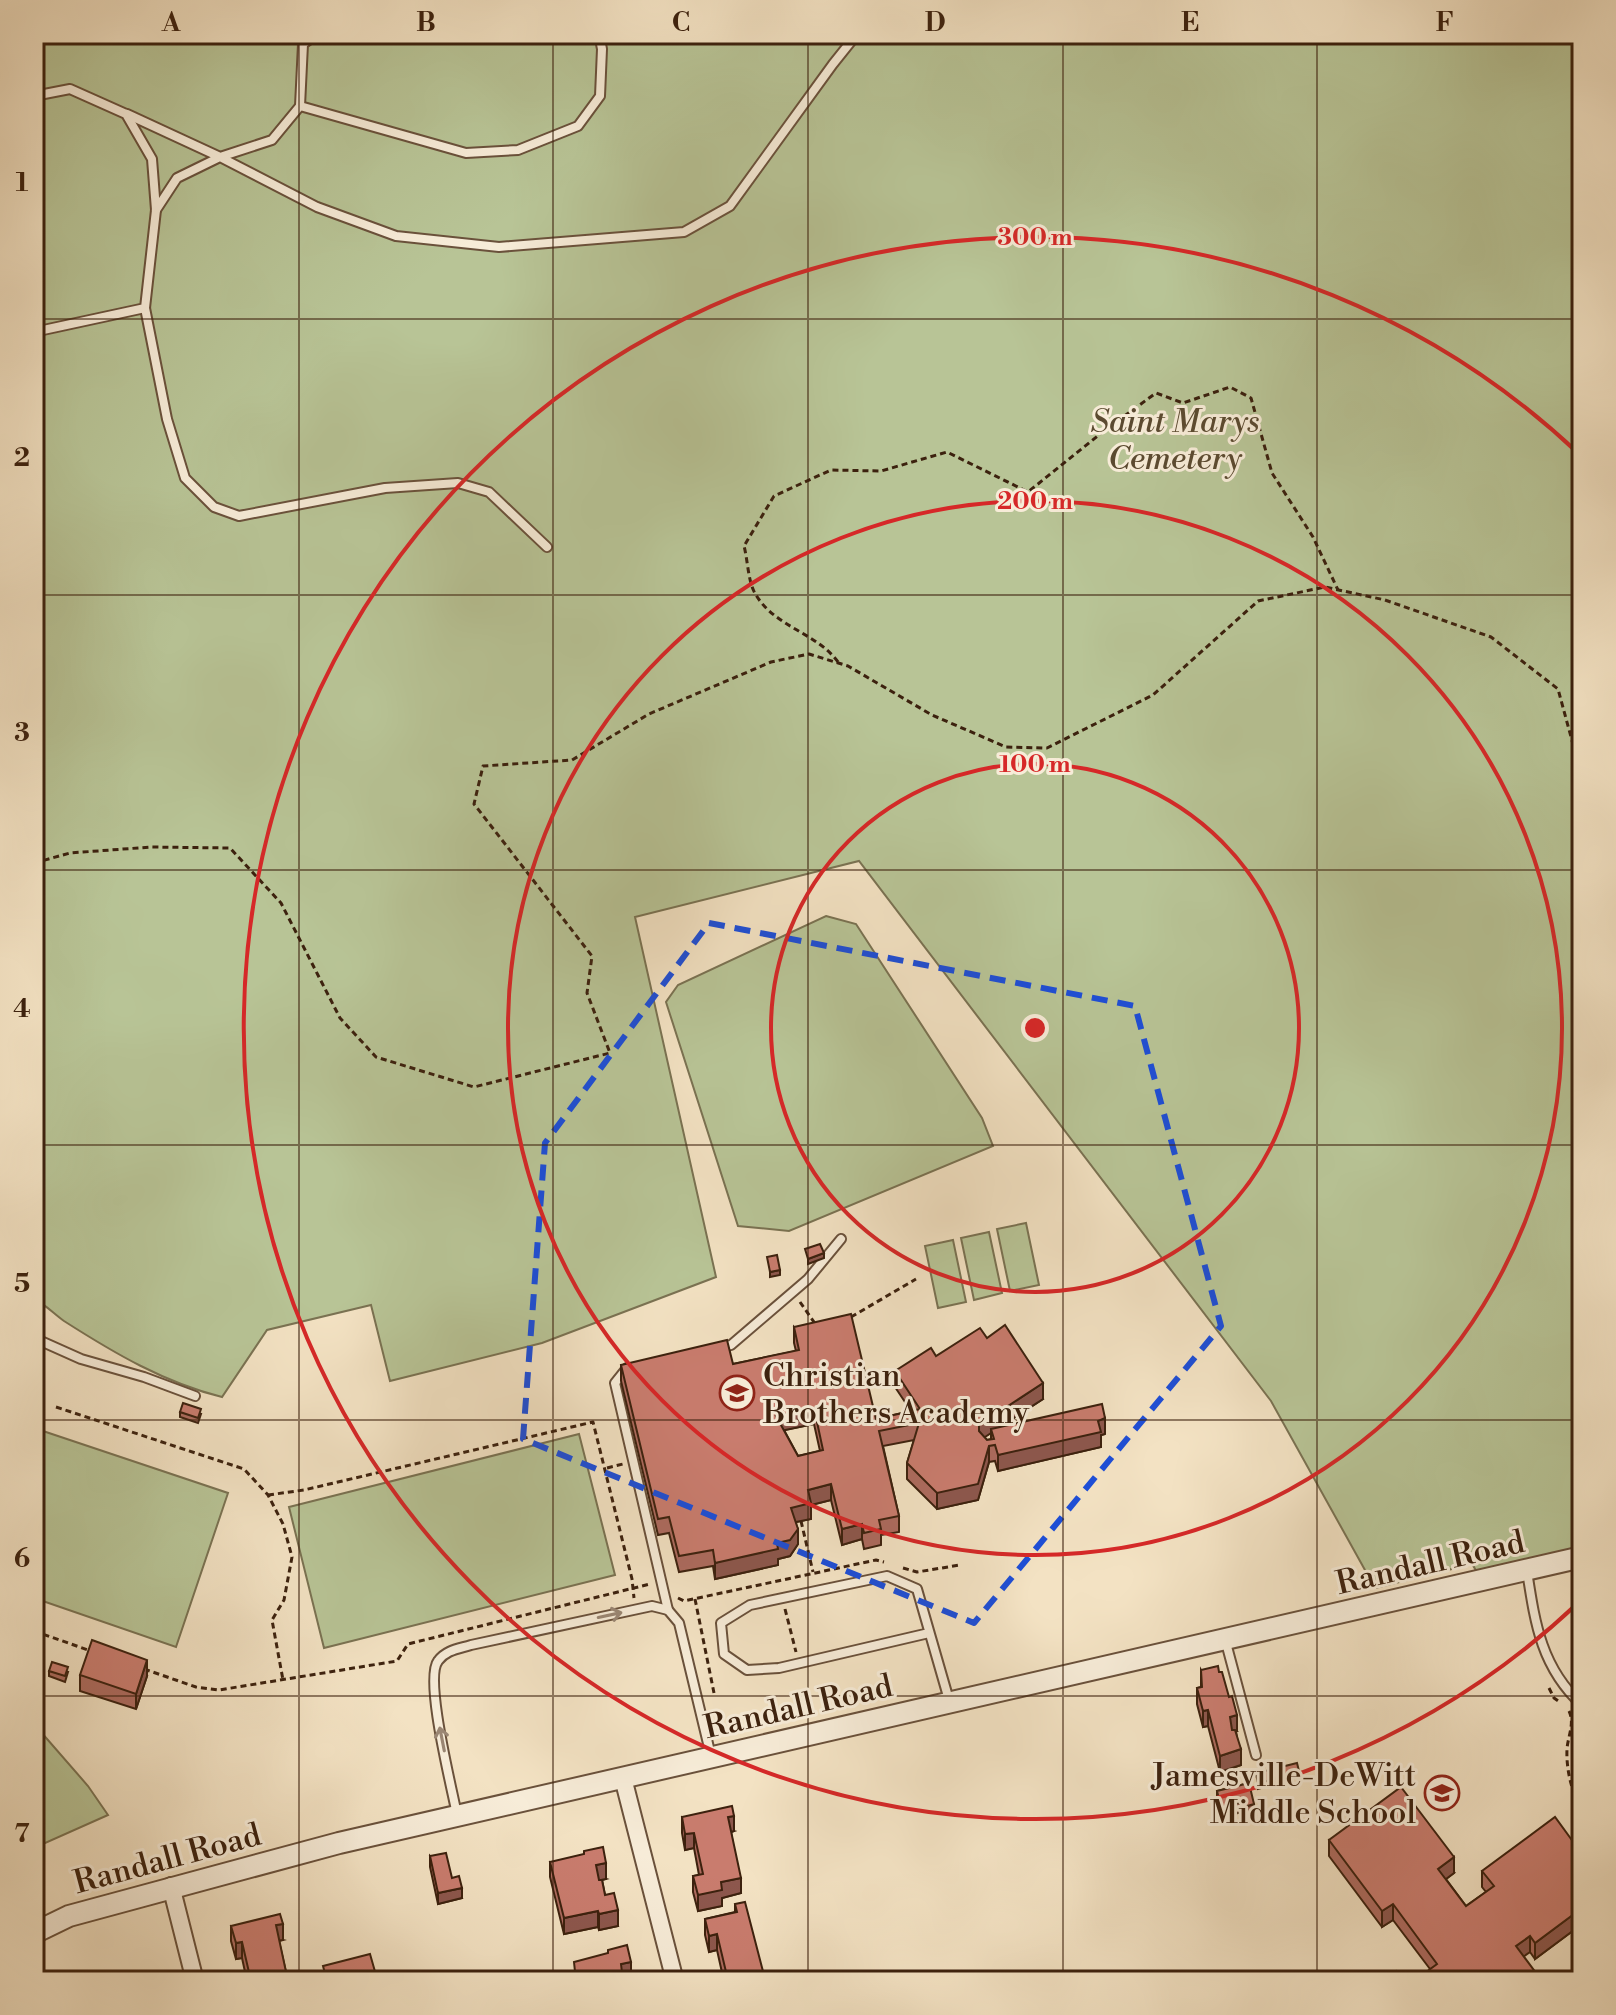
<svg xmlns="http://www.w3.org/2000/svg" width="1616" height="2015" font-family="'Libre Bodoni',serif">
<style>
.green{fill:#b8c496;stroke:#7a7252;stroke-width:2}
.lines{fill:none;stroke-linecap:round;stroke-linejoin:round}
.service-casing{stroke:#6a513b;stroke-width:12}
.minor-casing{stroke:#6a513b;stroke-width:20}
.tertiary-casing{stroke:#6a513b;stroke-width:24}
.path{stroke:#3c210e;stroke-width:3;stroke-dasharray:6 4;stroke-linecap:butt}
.service{stroke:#f7ecd8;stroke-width:8}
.minor{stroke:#f7ecd8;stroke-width:16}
.tertiary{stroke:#f7ecd8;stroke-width:20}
.wall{fill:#ad6b5f;stroke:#3c210e;stroke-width:2;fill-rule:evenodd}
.shaded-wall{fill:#8d574d;stroke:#3c210e;stroke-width:2}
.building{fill:#c97c6e;stroke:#3c210e;stroke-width:2;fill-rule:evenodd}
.oneway{stroke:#9a8673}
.marked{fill:none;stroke:#1d4ed8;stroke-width:6;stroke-dasharray:16 10;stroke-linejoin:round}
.grid{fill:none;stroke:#3c210e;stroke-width:2;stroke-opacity:0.55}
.ring{fill:none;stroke:#d62828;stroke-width:4}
.labels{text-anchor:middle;stroke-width:6;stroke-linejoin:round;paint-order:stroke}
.park-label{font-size:32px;font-style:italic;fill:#5b4a30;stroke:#f7ecd8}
.poi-label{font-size:32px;fill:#3c210e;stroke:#f7ecd8;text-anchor:start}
.street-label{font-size:32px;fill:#3c210e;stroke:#f7ecd8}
.centre{fill:#d62828;stroke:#f7ecd8;stroke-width:4}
.ring-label{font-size:24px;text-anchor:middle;font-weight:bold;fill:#d62828;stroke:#f7ecd8;stroke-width:6;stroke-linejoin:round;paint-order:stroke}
.neatline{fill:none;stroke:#3c210e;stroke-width:3}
.grid-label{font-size:26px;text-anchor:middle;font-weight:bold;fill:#3c210e}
</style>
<rect width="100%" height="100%" fill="#f3e2c3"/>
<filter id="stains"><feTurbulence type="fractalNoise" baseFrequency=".0025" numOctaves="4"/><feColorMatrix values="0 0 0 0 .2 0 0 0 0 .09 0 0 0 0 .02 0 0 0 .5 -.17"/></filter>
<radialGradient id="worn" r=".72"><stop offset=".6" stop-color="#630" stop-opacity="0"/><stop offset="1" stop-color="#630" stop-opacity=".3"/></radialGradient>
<!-- green -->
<g class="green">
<path d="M66,34H1582V1557L1482,1580L1472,1564L1375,1588L1271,1401L859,861L635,917L716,1277L542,1343L390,1381L371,1305L267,1330L222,1397C165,1383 114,1353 64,1321C54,1314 45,1304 34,1299V40Z"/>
<polygon points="826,916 856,924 982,1118 993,1146 789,1231 738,1226 666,1002 678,985"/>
<polygon points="1026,1223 1039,1285 1010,1291 997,1229"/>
<polygon points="989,1232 1002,1293 974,1300 961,1238"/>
<polygon points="953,1240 966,1302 938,1308 925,1246"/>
<polygon points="34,1428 228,1493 176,1647 34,1598"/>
<polygon points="579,1434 615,1575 324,1648 289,1507"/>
<polygon points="34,1724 88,1786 108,1815 34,1848"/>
</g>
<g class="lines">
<!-- service casing -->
<g class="service-casing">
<g id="service">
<polyline points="34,96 70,89 126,114 152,159 156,210 145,308 34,332"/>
<polyline points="300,106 466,153 518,150 578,126 600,96 602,49 599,34"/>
<polyline points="127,114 220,157 272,140 300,106 303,44 317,34"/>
<polyline points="156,210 177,178 220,157 317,207 396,236 499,247 684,232 730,206 833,64 857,34"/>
<polyline points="145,308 167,419 185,478 214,507 239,516 385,488 458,483 489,492 547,547"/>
<polyline points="34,1338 81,1359 144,1377 195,1396"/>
<polyline points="718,1348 731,1345 808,1279 841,1239"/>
<polyline points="627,1368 615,1383 668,1610"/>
<path d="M1527,1571C1535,1623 1541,1667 1582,1705"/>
<polyline points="929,1633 779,1668 747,1670 724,1654 721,1623 750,1605 887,1576 917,1589 949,1700"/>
<polyline points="1225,1639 1256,1755"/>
<path d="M457,1815C452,1788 424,1679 438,1661C446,1650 458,1649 471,1645L652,1606L668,1610L679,1623L711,1756"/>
</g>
</g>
<!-- minor casing -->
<g class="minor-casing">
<g id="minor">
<polyline points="623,1778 675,1981"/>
<polyline points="171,1886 195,1981"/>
</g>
</g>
<!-- tertiary casing -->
<g class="tertiary-casing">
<polyline id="tertiary" points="34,1933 69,1916 339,1843 1582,1557"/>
</g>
<!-- path -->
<g class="path">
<path d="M838,662C817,633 775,627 756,595C748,583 748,561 744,546L774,496L831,470L881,471L947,452L1028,492L1105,430L1156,393L1183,403L1230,387L1251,398L1272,473L1313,537L1338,590"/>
<polyline points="34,863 70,853 151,847 230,848 281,903 340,1018 376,1057 474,1087 610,1053 587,993 592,956 474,804 483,766 572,760 649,714 771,662 809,654 848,666 932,715 1006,747 1047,748 1153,695 1258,601 1325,587 1385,600 1491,637 1558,689 1577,759 1582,810"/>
<polyline points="800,1302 816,1325"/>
<polyline points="851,1317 916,1279"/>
<polyline points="36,1376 43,1356"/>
<polyline points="56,1407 244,1469 268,1495 283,1524 292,1557 284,1600 272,1620 283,1680"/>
<polyline points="607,1468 623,1464"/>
<polyline points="268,1495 304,1490 593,1422 632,1579 634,1598"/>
<polyline points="801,1521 813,1572"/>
<polyline points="903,1568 917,1572 960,1565"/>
<polyline points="678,1598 684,1601 876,1560 884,1562"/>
<polyline points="695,1599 714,1693"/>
<polyline points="785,1609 796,1652"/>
<polyline points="34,1631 91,1651"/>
<polyline points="144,1669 196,1687 219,1690 397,1661 408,1644 650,1584"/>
<polyline points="1549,1688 1554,1698 1561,1703"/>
<path d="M1569,1711C1575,1723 1568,1736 1567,1749C1566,1770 1572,1793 1582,1811"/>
</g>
<!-- service -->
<use href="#service" class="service"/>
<!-- minor -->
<use href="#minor" class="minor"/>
<!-- tertiary -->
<use href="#tertiary" class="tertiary"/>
</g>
<!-- wall -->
<g class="wall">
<path d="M794,1327L876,1419L911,1411L895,1387V1371L987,1338L1043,1399L1000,1427L1105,1434L1101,1435V1447L998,1471L995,1461L989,1462L978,1500L937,1509L907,1479V1463L914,1440L883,1446L899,1516V1532L881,1535V1545L864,1549L862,1539L842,1545L831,1500L811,1505V1519L796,1522L798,1544L790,1556L778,1559V1565L715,1579L713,1566L679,1572L669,1533L658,1535L621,1381V1365L733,1364L796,1351L794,1343ZM814,1424L820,1451L798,1456L784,1430ZM991,1433V1439L987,1440L984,1437Z"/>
<polygon points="180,1412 201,1414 198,1423 180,1417"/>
<polygon points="1201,1670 1237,1731 1236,1731 1241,1765 1220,1772 1208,1726 1203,1727 1197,1704 1197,1688 1201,1687"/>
<polygon points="49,1671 68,1672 65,1682 49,1676"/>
<polygon points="80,1675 147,1676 136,1709 80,1691"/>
<polygon points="1249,1783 1254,1815 1244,1817 1242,1812 1221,1817 1217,1801 1217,1791"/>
<polygon points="682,1817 734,1831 731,1832 741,1893 722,1898 722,1906 698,1911 693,1892 693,1876 699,1875 694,1848 685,1850 682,1833"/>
<polygon points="1329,1840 1454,1873 1446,1879 1466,1906 1486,1892 1482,1887 1482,1871 1582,1854 1582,1924 1535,1959 1530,1952 1430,1969 1393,1920 1382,1927 1329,1856"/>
<polygon points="430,1856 452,1878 462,1898 438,1904 430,1867"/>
<polygon points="550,1862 606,1879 602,1880 605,1895 618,1926 599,1930 598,1927 564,1934 550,1877"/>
<polygon points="735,1904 765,1981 723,1977 717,1950 709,1952 705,1935 705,1919 735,1912"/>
<polygon points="231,1926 283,1940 279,1941 288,1981 247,1981 242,1958 236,1959 231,1941"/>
</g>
<!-- shaded-wall -->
<g class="shaded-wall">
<polygon points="824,1253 824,1258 808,1264 808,1259"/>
<polygon points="780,1270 780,1275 770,1277 770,1272"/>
<polygon points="1043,1383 1043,1399 992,1432 991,1429 991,1433 979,1441 979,1425"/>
<polygon points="814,1408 814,1424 776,1432 776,1416"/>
<polygon points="1105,1418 1105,1434 1101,1435 1101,1447 998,1471 998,1455"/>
<polygon points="989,1446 989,1462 978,1500 937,1509 937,1493"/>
<polygon points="831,1484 831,1500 811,1505 811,1519 791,1523 791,1508 808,1490"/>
<polygon points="862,1524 862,1539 842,1545 842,1529"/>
<polygon points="798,1529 798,1544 790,1556 778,1559 778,1565 715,1579 715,1563 777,1543"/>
<polygon points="147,1660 147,1676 136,1709 136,1694"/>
<polygon points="1208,1710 1208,1726 1203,1727 1203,1711"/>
<polygon points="1237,1715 1237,1731 1230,1733 1230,1717"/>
<polygon points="1241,1749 1241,1765 1220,1772 1220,1756"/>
<polygon points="1299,1771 1299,1777 1283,1781 1283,1776"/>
<polygon points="1275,1779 1275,1784 1258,1789 1258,1783"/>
<polygon points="1242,1802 1242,1812 1221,1817 1221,1807"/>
<polygon points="1254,1804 1254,1815 1244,1817 1244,1807"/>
<polygon points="734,1816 734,1831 728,1833 728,1817"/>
<polygon points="694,1833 694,1848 685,1850 685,1834"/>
<polygon points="1454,1857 1454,1873 1438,1885 1438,1869"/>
<polygon points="606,1863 606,1879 596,1881 596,1865"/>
<polygon points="741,1878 741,1893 722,1898 722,1906 698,1911 698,1895 721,1882"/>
<polygon points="462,1888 462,1898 438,1904 438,1893"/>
<polygon points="1393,1904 1393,1920 1382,1927 1382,1911"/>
<polygon points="1582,1908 1582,1924 1535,1959 1535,1943"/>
<polygon points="618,1910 618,1926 599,1930 599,1914"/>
<polygon points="598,1911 598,1927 564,1934 564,1918"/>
<polygon points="283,1924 283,1940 276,1941 276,1925"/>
<polygon points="717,1934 717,1950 709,1952 709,1936"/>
<polygon points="1530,1936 1530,1952 1516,1962 1516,1946"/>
<polygon points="242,1942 242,1958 236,1959 236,1943"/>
<polygon points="631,1962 631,1978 621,1980 621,1964"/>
<polygon points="376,1975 376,1981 354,1981"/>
</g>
<!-- building -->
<g class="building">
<polygon points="820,1244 824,1253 808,1259 805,1249"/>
<polygon points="777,1255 780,1270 770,1272 767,1257"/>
<path d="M851,1314L876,1419L920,1409L895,1371L931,1348L936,1356L980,1328L987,1338L1005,1325L1043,1383L979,1425V1431L987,1440L994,1439L991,1429L1102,1404L1105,1418L1098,1421L1101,1432L998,1455L995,1445L989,1446L978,1484L937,1493L907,1463L919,1423L879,1431L899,1516L879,1520L881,1529L864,1533L862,1524L842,1529L831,1484L808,1490L811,1503L791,1508L798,1529L790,1540L777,1543L778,1549L715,1563L713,1550L679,1556L669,1517L658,1519L621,1365L727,1340L733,1364L799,1350L794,1327ZM814,1408L823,1450L798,1456L776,1416Z"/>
<polygon points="183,1403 201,1409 198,1418 180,1412"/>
<polygon points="92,1640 147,1660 136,1694 80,1675"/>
<polygon points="52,1662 68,1667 65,1676 49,1671"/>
<polygon points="1218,1666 1219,1672 1222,1672 1229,1697 1232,1696 1237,1715 1230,1717 1232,1730 1235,1730 1241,1749 1220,1756 1208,1710 1203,1711 1197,1688 1202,1687 1201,1670"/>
<polygon points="1297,1763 1299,1771 1283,1776 1281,1767"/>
<polygon points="1272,1769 1275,1779 1258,1783 1256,1774"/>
<polygon points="1249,1783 1254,1804 1244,1807 1242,1802 1221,1807 1217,1791"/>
<polygon points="1401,1787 1454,1857 1438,1869 1466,1906 1494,1886 1482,1871 1555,1817 1582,1854 1582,1908 1535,1943 1530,1936 1516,1946 1542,1981 1414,1981 1437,1964 1393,1904 1382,1911 1329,1840"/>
<polygon points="732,1806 734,1816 728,1817 741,1878 721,1882 722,1890 698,1895 693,1876 703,1874 694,1833 685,1834 682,1817"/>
<polygon points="603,1847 606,1863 596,1865 599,1880 602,1880 605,1895 614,1893 618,1910 599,1914 598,1911 564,1918 550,1862 584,1854 584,1851"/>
<polygon points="446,1853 452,1878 459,1876 462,1888 438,1893 430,1856"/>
<polygon points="745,1902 765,1979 757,1981 717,1981 716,1979 727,1976 717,1934 709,1936 705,1919 737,1912 735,1904"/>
<polygon points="280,1914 283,1924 276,1925 288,1981 251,1981 242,1942 236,1943 231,1926"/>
<polygon points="627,1945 631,1962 621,1964 623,1981 576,1981 574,1962 608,1953 608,1950"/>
<polygon points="370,1954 376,1975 354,1981 352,1977 343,1981 327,1981 323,1966"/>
<polygon points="1396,1971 1404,1981 1382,1981"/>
</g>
<!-- one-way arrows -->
<defs><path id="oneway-shaft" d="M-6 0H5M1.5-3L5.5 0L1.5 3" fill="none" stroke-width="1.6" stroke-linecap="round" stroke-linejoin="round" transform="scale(2)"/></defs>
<g class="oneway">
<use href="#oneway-shaft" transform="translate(610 1615) rotate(-12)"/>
<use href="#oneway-shaft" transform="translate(442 1739) rotate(-101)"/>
</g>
<!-- marked area -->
<path class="marked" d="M709,923L1135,1006L1221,1326L974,1623L523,1439L545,1143Z"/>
<!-- grid -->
<path class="grid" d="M299,34V1981M553,34V1981M808,34V1981M1063,34V1981M1317,34V1981M34,319H1582M34,595H1582M34,870H1582M34,1145H1582M34,1420H1582M34,1696H1582"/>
<!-- distance rings -->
<g class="ring">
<circle cx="1035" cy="1028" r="264"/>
<circle cx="1035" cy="1028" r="527"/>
<path d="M1579 1602A791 791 0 1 1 1579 454"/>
</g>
<!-- icons -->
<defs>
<g id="school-ring" transform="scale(1.8)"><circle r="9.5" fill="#f7ecd8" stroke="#8f2418" stroke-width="1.5"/><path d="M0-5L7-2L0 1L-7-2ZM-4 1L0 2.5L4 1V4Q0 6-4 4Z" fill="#8f2418"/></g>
</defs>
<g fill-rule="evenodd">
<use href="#school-ring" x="737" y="1393"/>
<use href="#school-ring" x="1442" y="1793"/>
</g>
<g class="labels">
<!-- park labels -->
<g class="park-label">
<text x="1175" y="432">Saint Marys<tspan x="1175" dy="37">Cemetery</tspan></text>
</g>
<!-- poi labels -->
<g class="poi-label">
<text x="763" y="1386">Christian<tspan x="763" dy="37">Brothers Academy</tspan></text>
<text x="1416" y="1786" text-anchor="end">Jamesville-DeWitt<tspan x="1416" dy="37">Middle School</tspan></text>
</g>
<!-- street labels -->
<g class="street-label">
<text transform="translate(1430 1562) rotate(-13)" y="11">Randall Road</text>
<text transform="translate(798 1706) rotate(-13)" y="11">Randall Road</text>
<text transform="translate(167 1858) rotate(-15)" y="11">Randall Road</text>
</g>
</g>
<circle cx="1035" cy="1028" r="12" class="centre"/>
<g class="ring-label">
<text x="1035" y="245">300 m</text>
<text x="1035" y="509">200 m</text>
<text x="1035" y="772">100 m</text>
</g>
<!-- margin -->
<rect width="1616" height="2015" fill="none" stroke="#f3e2c3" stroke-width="88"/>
<rect x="44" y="44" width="1528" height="1927" class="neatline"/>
<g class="grid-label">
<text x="171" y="31">A</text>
<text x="426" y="31">B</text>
<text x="681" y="31">C</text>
<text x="935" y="31">D</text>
<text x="1190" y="31">E</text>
<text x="1445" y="31">F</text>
<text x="22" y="191">1</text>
<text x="22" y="466">2</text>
<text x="22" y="741">3</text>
<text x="22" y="1017">4</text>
<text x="22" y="1292">5</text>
<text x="22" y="1567">6</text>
<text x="22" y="1842">7</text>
</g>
<rect width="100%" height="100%" filter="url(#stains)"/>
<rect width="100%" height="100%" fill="url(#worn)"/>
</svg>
